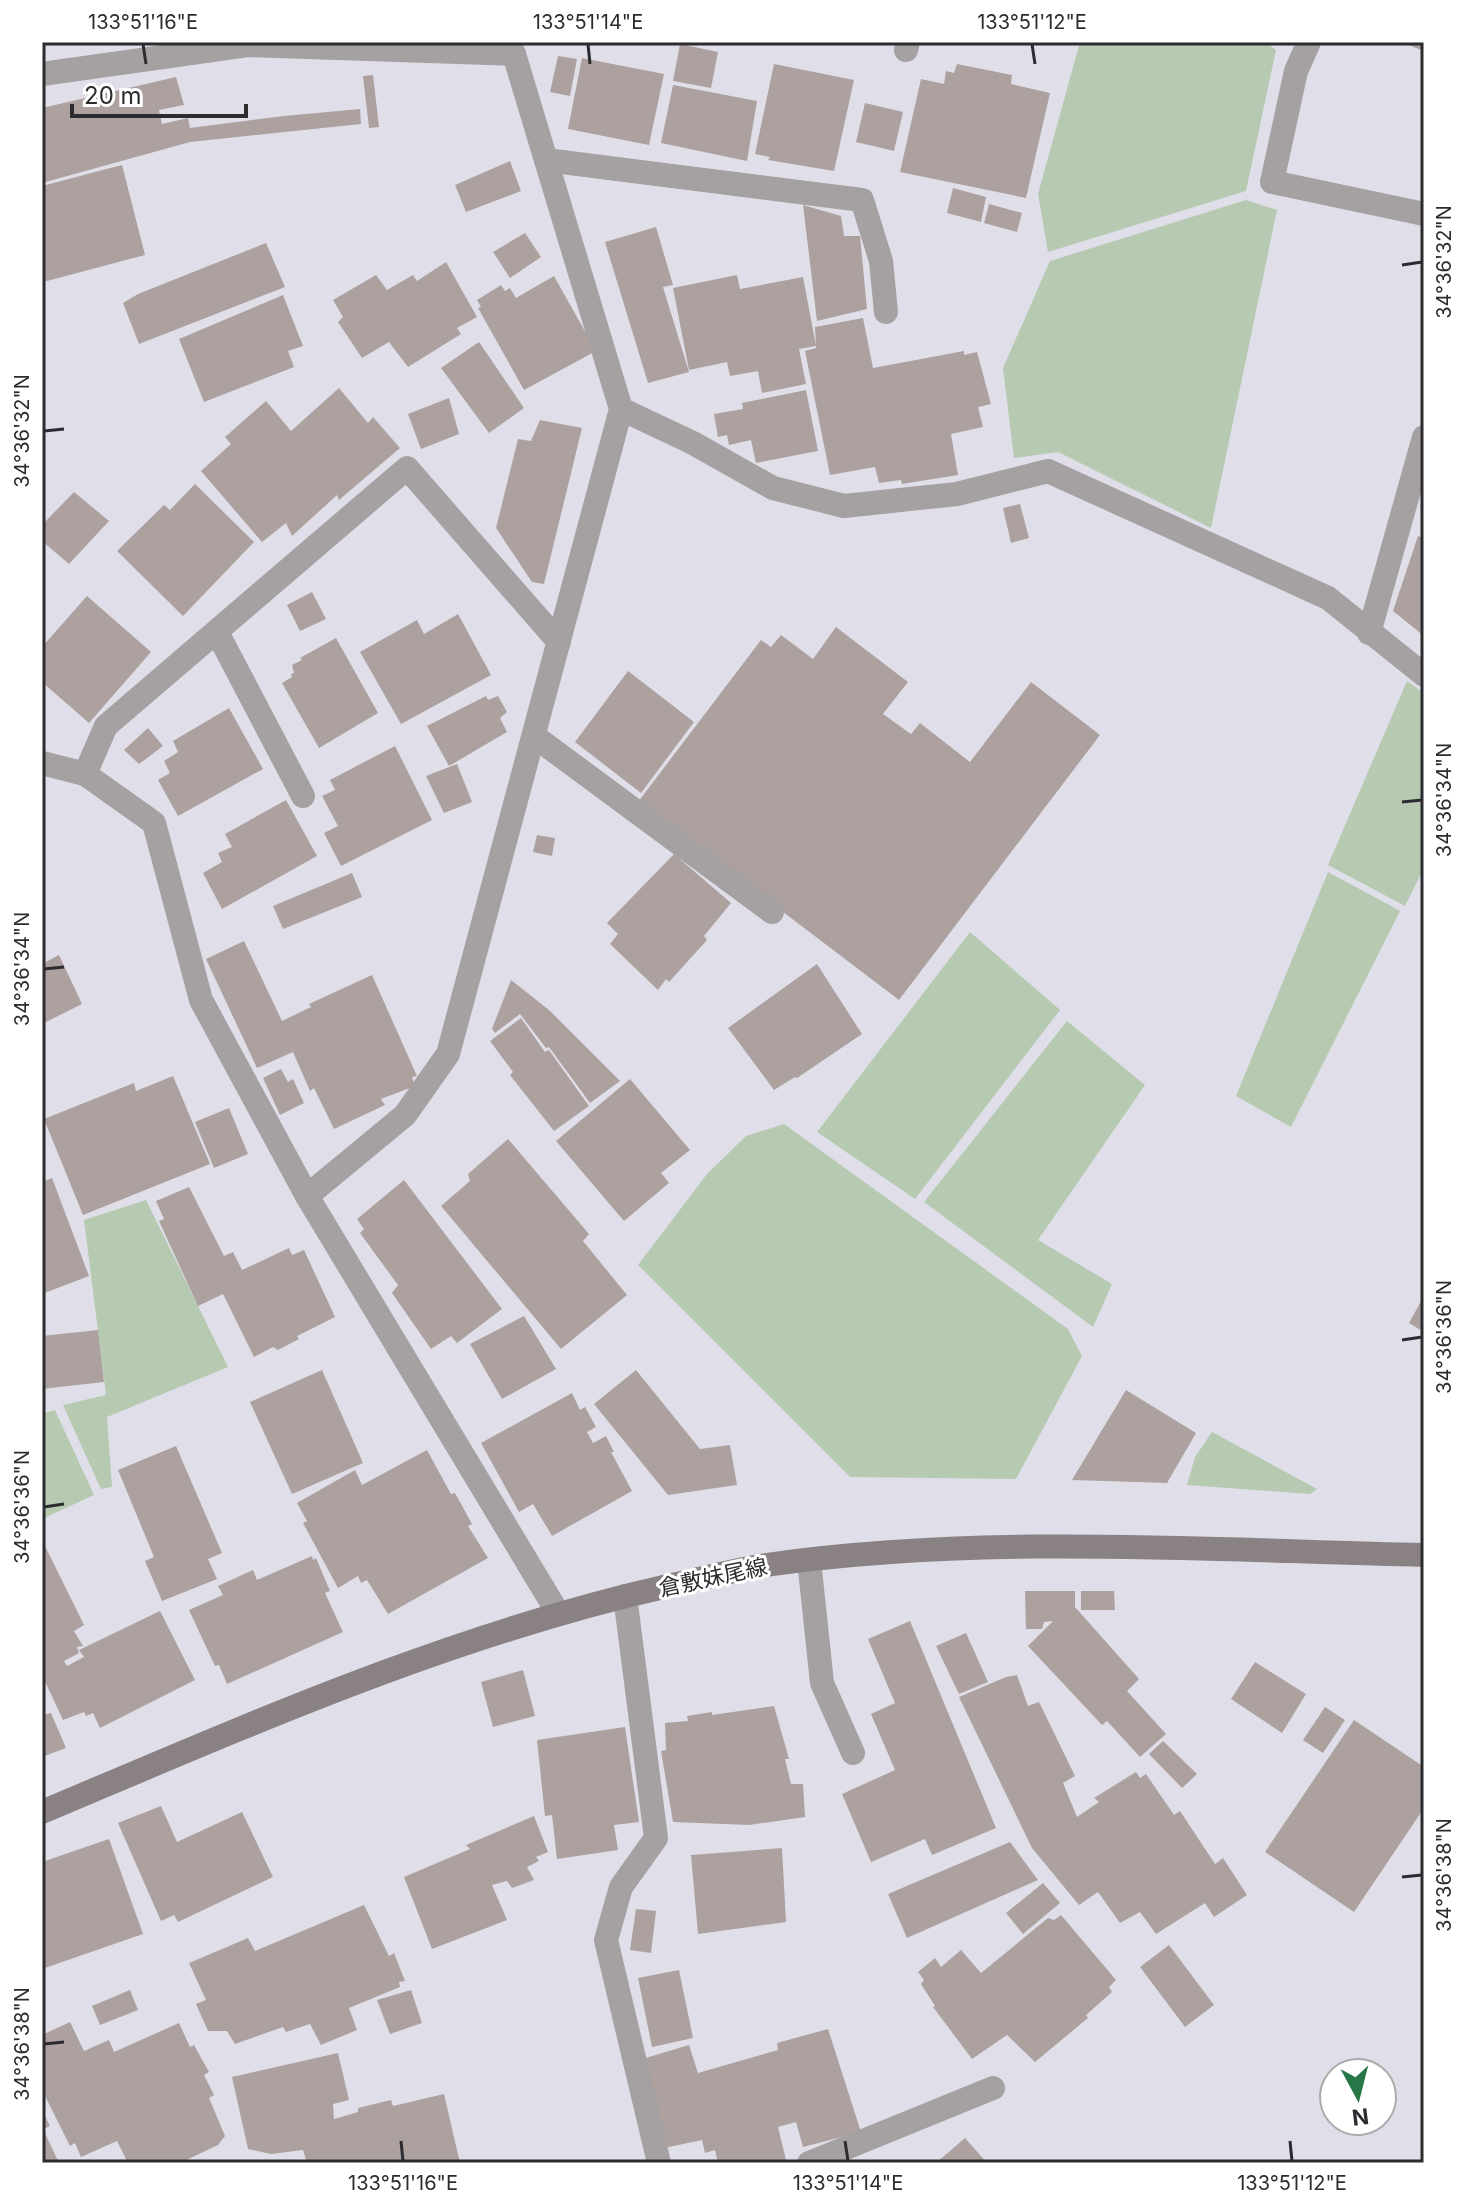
<svg xmlns="http://www.w3.org/2000/svg" width="1466" height="2205" font-family="Inter,'Noto Sans JP',sans-serif">
<style>
.green{fill:#b5cab1}
.building{fill:#aca19e}
.lines{fill:none;stroke-linecap:round;stroke-linejoin:round}
.lane{stroke:#a5a0a1;stroke-width:24}
.street{stroke:#a5a0a1;stroke-width:24}
.secondary{stroke:#898183;stroke-width:24}
.ticks{fill:none;stroke:#2c2b2f;stroke-width:3}
.labels{text-anchor:middle;stroke-width:6;stroke-linejoin:round;paint-order:stroke}
.street-label{font-size:22px;fill:#2c2b2f;stroke:#fff}
.neatline{fill:none;stroke:#2c2b2f;stroke-width:3}
.ticks-label{font-size:20px;text-anchor:middle;fill:#2c2b2f}
</style>
<rect width="100%" height="100%" fill="#e0dfe9"/>
<!-- green -->
<g class="green">
<polygon points="1080,42 1265,42 1276,50 1246,191 1048,252 1038,194"/>
<polygon points="1246,200 1277,210 1211,528 1058,452 1014,458 1003,368 1050,261"/>
<polygon points="1407,681 1424,693 1424,868 1405,906 1328,865"/>
<polygon points="1328,872 1400,911 1291,1127 1236,1096"/>
<polygon points="970,932 1060,1010 915,1199 817,1132"/>
<polygon points="1067,1021 1145,1085 1038,1240 1112,1284 1093,1327 924,1202"/>
<polygon points="784,1124 1068,1329 1082,1356 1016,1479 850,1477 638,1265 707,1174 746,1136"/>
<polygon points="146,1200 228,1367 107,1417 112,1487 101,1489 63,1405 106,1395 84,1220"/>
<polygon points="55,1410 94,1495 42,1519 42,1414"/>
<polygon points="1212,1432 1317,1489 1310,1494 1187,1485 1195,1457"/>
</g>
<!-- building -->
<g class="building">
<polygon points="1401,42 1424,42 1424,51"/>
<polygon points="680,44 718,52 711,88 673,81"/>
<polygon points="558,56 577,59 570,96 550,92"/>
<polygon points="582,58 664,74 649,145 568,129"/>
<polygon points="774,64 854,80 834,171 768,160 770,157 755,154"/>
<polygon points="957,64 1012,75 1011,84 1050,93 1026,198 900,172 921,79 944,84 946,71 954,73"/>
<polygon points="373,75 379,127 369,128 363,76"/>
<polygon points="176,77 184,105 159,110 162,124 188,118 190,128 284,116 360,109 361,124 190,142 42,183 42,108"/>
<polygon points="673,85 757,101 747,161 661,143"/>
<polygon points="865,103 903,112 894,151 856,142"/>
<polygon points="510,161 521,191 466,212 455,185"/>
<polygon points="122,165 145,255 43,282 42,186"/>
<polygon points="953,188 986,197 981,222 947,213"/>
<polygon points="989,204 1022,213 1017,232 984,223"/>
<polygon points="803,205 841,216 844,236 860,236 867,309 817,321"/>
<polygon points="656,227 673,285 663,287 689,372 648,383 605,242"/>
<polygon points="525,233 541,257 510,278 493,252"/>
<polygon points="266,243 285,287 139,344 123,303 138,294"/>
<polygon points="446,262 477,317 457,328 461,334 408,367 389,342 362,358 338,322 343,317 333,300 376,275 387,290 413,275 417,281"/>
<polygon points="737,275 740,289 803,277 816,346 799,349 806,384 762,393 758,371 730,376 727,362 689,370 673,288"/>
<polygon points="554,276 596,351 524,390 478,308 481,307 477,300 501,285 505,291 510,288 516,298"/>
<polygon points="283,295 303,346 288,351 294,367 204,402 179,339"/>
<polygon points="863,318 873,368 964,351 964,355 977,352 991,404 978,407 983,427 951,434 958,475 902,484 901,480 879,483 875,467 830,475 805,351 816,348 815,327"/>
<polygon points="479,342 524,408 489,433 441,368"/>
<polygon points="339,388 368,423 373,417 400,448 339,500 337,495 292,536 286,523 262,542 201,471 231,444 225,437 266,401 291,431"/>
<polygon points="806,390 818,451 756,463 751,440 729,445 727,435 718,437 714,414 743,409 742,403"/>
<polygon points="449,398 459,434 421,449 408,414"/>
<polygon points="540,420 582,428 544,584 532,582 496,528 518,439 531,441"/>
<polygon points="195,484 254,542 183,616 117,551 164,505 170,510"/>
<polygon points="74,492 109,521 69,564 42,541 42,525"/>
<polygon points="1020,504 1029,538 1011,543 1003,508"/>
<polygon points="1418,536 1424,538 1424,636 1393,611"/>
<polygon points="312,592 326,619 300,631 287,605"/>
<polygon points="87,596 151,652 89,723 42,682 42,647"/>
<polygon points="458,614 491,675 401,724 360,652 417,620 424,634"/>
<polygon points="836,627 908,682 883,714 911,734 920,723 970,762 1031,682 1100,735 899,1000 638,802 761,640 771,647 781,635 813,659"/>
<polygon points="336,638 378,713 319,748 282,683 292,677 291,674 294,673 292,665 302,660 300,658"/>
<polygon points="628,671 694,722 641,793 575,742"/>
<polygon points="486,696 488,700 498,696 507,712 500,718 507,732 449,766 427,726"/>
<polygon points="229,708 263,769 178,816 158,780 170,773 164,761 178,752 173,741"/>
<polygon points="148,728 163,746 139,764 124,750"/>
<polygon points="395,746 432,820 341,866 324,833 338,826 322,796 335,790 330,780"/>
<polygon points="457,764 472,802 444,813 426,776"/>
<polygon points="286,800 317,856 222,909 203,873 222,862 218,853 232,847 225,834"/>
<polygon points="537,835 555,838 552,856 533,852"/>
<polygon points="674,854 731,903 704,936 707,940 669,982 666,979 658,990 610,944 618,934 607,923"/>
<polygon points="352,873 362,897 283,929 273,906"/>
<polygon points="244,941 282,1021 311,1007 309,1004 372,975 417,1076 412,1077 415,1086 381,1099 385,1105 334,1129 314,1088 310,1091 293,1052 257,1068 206,959"/>
<polygon points="59,955 82,1004 42,1024 42,964"/>
<polygon points="817,964 862,1034 797,1078 795,1077 774,1090 728,1028"/>
<polygon points="511,980 549,1010 620,1081 590,1103 549,1047 546,1048 520,1014 495,1033 492,1029"/>
<polygon points="521,1018 545,1052 549,1050 589,1106 554,1131 510,1075 513,1072 490,1041"/>
<polygon points="281,1069 288,1082 293,1079 304,1103 280,1115 263,1078"/>
<polygon points="173,1076 210,1164 83,1215 44,1119 134,1083 136,1091"/>
<polygon points="630,1079 690,1150 661,1173 669,1183 624,1221 556,1141"/>
<polygon points="229,1108 248,1154 214,1168 195,1122"/>
<polygon points="508,1139 589,1234 583,1241 627,1295 561,1349 441,1206 470,1181 468,1174"/>
<polygon points="52,1178 89,1276 42,1294 42,1182"/>
<polygon points="404,1180 502,1309 457,1343 451,1336 431,1349 392,1293 398,1285 360,1233 364,1229 357,1219"/>
<polygon points="189,1187 224,1256 233,1252 242,1270 289,1248 292,1255 304,1250 335,1317 297,1336 299,1339 278,1350 273,1347 254,1357 223,1294 198,1306 159,1221 164,1219 156,1201"/>
<polygon points="1424,1296 1424,1332 1409,1323"/>
<polygon points="524,1316 556,1369 502,1399 470,1344"/>
<polygon points="98,1330 104,1382 42,1389 42,1336"/>
<polygon points="322,1370 363,1463 292,1494 250,1402"/>
<polygon points="636,1370 700,1449 730,1445 737,1485 668,1495 594,1404"/>
<polygon points="1126,1390 1196,1433 1167,1483 1072,1480"/>
<polygon points="572,1393 580,1410 585,1407 596,1427 587,1432 593,1443 606,1436 614,1452 611,1452 632,1491 552,1536 533,1504 519,1512 481,1443"/>
<polygon points="176,1446 222,1553 208,1559 217,1579 162,1601 145,1561 154,1557 118,1470"/>
<polygon points="427,1450 451,1494 455,1493 472,1524 468,1526 488,1558 388,1614 367,1580 361,1583 358,1576 338,1588 303,1523 307,1521 297,1503 355,1470 362,1485"/>
<polygon points="42,1540 84,1625 74,1631 83,1646 77,1647 79,1653 64,1661 67,1666 84,1657 79,1650 160,1611 195,1680 100,1728 93,1713 86,1716 84,1712 63,1720 42,1675"/>
<polygon points="312,1556 313,1560 316,1558 330,1591 325,1593 343,1632 227,1684 219,1665 215,1666 189,1610 223,1595 218,1586 253,1570 257,1580"/>
<polygon points="1025,1591 1075,1591 1075,1607 1139,1679 1127,1691 1166,1734 1140,1757 1107,1721 1102,1725 1028,1646 1053,1621 1044,1622 1042,1629 1026,1629"/>
<polygon points="1081,1591 1114,1591 1115,1610 1081,1610"/>
<polygon points="910,1621 996,1828 932,1855 925,1839 871,1862 842,1794 895,1770 871,1714 895,1703 868,1639"/>
<polygon points="966,1633 988,1682 959,1694 936,1646"/>
<polygon points="1255,1662 1306,1694 1282,1733 1231,1699"/>
<polygon points="523,1670 535,1716 493,1727 481,1682"/>
<polygon points="1017,1675 1028,1706 1039,1702 1075,1776 1063,1783 1077,1817 1099,1802 1094,1798 1136,1772 1140,1778 1146,1774 1174,1815 1180,1811 1215,1864 1223,1858 1247,1895 1214,1917 1205,1903 1156,1934 1140,1912 1120,1923 1098,1892 1079,1905 1032,1848 959,1697 1006,1677"/>
<polygon points="774,1706 789,1759 785,1759 791,1784 803,1784 805,1817 749,1825 673,1822 661,1751 666,1750 665,1723 688,1721 687,1716 712,1712 712,1715"/>
<polygon points="1325,1707 1345,1720 1323,1753 1303,1740"/>
<polygon points="51,1713 66,1748 42,1757 42,1715"/>
<polygon points="1354,1720 1424,1767 1424,1808 1354,1912 1265,1852"/>
<polygon points="625,1727 639,1822 614,1825 618,1850 557,1859 552,1815 545,1816 537,1740"/>
<polygon points="1163,1741 1197,1774 1182,1788 1149,1754"/>
<polygon points="161,1806 177,1842 242,1812 273,1877 178,1922 174,1915 161,1921 118,1823"/>
<polygon points="534,1816 548,1852 536,1857 539,1861 527,1867 534,1880 512,1888 507,1881 492,1885 507,1920 432,1949 404,1877 470,1849 466,1845"/>
<polygon points="109,1839 143,1934 42,1969 42,1862"/>
<polygon points="1010,1842 1038,1880 907,1938 888,1894"/>
<polygon points="782,1848 786,1922 698,1934 691,1855"/>
<polygon points="1043,1883 1060,1903 1023,1934 1006,1913"/>
<polygon points="364,1905 389,1956 394,1953 405,1981 399,1982 400,1987 349,2008 357,2030 321,2045 310,2024 286,2032 283,2027 235,2044 227,2031 208,2031 196,2004 206,2000 189,1963 248,1938 255,1951"/>
<polygon points="636,1909 656,1911 651,1953 630,1950"/>
<polygon points="1061,1915 1116,1980 1109,1987 1112,1992 1086,2015 1088,2018 1035,2062 1007,2035 972,2059 933,2007 935,2006 921,1984 924,1980 918,1972 935,1958 941,1967 961,1950 981,1973 1048,1918 1054,1920"/>
<polygon points="1169,1945 1214,2005 1185,2027 1140,1967"/>
<polygon points="679,1970 693,2038 652,2047 638,1978"/>
<polygon points="130,1990 138,2010 100,2025 92,2006"/>
<polygon points="411,1990 422,2023 390,2034 377,2000"/>
<polygon points="70,2022 84,2051 109,2040 114,2052 179,2023 190,2047 194,2045 209,2072 204,2075 214,2095 209,2098 225,2136 218,2145 180,2163 128,2163 117,2141 81,2157 75,2143 70,2146 42,2090 42,2035"/>
<polygon points="828,2029 861,2132 803,2147 796,2122 778,2127 786,2160 775,2163 718,2163 715,2150 705,2153 702,2140 664,2148 639,2060 689,2045 698,2073 778,2050 777,2043"/>
<polygon points="338,2053 349,2100 333,2104 334,2119 358,2112 358,2108 391,2100 393,2106 444,2094 460,2163 307,2163 303,2150 271,2154 248,2149 232,2077"/>
<polygon points="42,2110 50,2126 43,2129 59,2163 42,2163"/>
<polygon points="965,2138 987,2163 936,2163"/>
</g>
<g class="lines">
<!-- lane -->
<polyline class="lane" points="809,1560 822,1683 853,1753"/>
<!-- street -->
<g class="street">
<polyline points="1309,42 1296,71 1272,182 1424,214"/>
<polyline points="906,50 908,42"/>
<polyline points="42,74 248,45 514,54"/>
<polyline points="546,160 862,200 881,261 886,312"/>
<polyline points="621,409 693,443 773,488 844,506 957,494 1048,471 1328,598 1424,675"/>
<polyline points="217,632 303,796"/>
<polyline points="1369,633 1424,437"/>
<polyline points="534,736 772,912"/>
<polyline points="42,763 85,774 154,823 201,1000 307,1196 558,1613"/>
<polyline points="85,774 106,726 407,468 559,642"/>
<polyline points="307,1196 405,1115 448,1054 621,409 514,54"/>
<polyline points="625,1596 656,1838 621,1887 606,1940 659,2163"/>
<polyline points="809,2163 993,2088"/>
</g>
<!-- secondary -->
<path class="secondary" d="M42,1812C246,1726 450,1635 668,1586C700,1579 733,1570 766,1565C984,1534 1205,1550 1424,1555"/>
</g>
<!-- ticks -->
<path class="ticks" d="M143,44L146,64M588,44L590,64M1032,44L1035,64M1402,265L1422,262M44,431L64,429M1402,802L1422,800M44,969L64,967M1402,1340L1422,1337M44,1507L64,1504M1402,1877L1422,1875M44,2044L64,2042M401,2141L403,2161M845,2141L848,2161M1290,2141L1292,2161"/>
<g class="labels">
<!-- street labels -->
<g class="street-label">
<text transform="translate(713 1577) rotate(-12)" y="8">倉敷妹尾線</text>
</g>
</g>
<!-- border -->
<rect width="1466" height="2205" fill="none" stroke="#ffffff" stroke-width="88"/>
<!-- north arrow -->
<g transform="translate(1358 2097) rotate(173)"><circle r="38" fill="#ffffff" stroke="#abaaac" stroke-width="2"/>
<path d="M0-6L14 30L0 20L-14 30Z" fill="#267647"/>
<text y="-12" font-size="22" font-weight="bold" text-anchor="middle" fill="#2c2b2f">N</text>
</g>
<!-- scale -->
<path d="M72 104v12h174v-12" fill="none" stroke="#2c2b2f" stroke-width="4"/>
<text x="84" y="104" font-size="24" fill="#2c2b2f" stroke="#ffffff" stroke-width="6" paint-order="stroke">20 m</text>
<rect x="44" y="44" width="1378" height="2117" class="neatline"/>
<g class="ticks-label">
<text x="143" y="29">133°51'16"E</text>
<text x="588" y="29">133°51'14"E</text>
<text x="1032" y="29">133°51'12"E</text>
<text transform="translate(1444 262) rotate(-90)" y="7">34°36'32"N</text>
<text transform="translate(22 431) rotate(-90)" y="7">34°36'32"N</text>
<text transform="translate(1444 800) rotate(-90)" y="7">34°36'34"N</text>
<text transform="translate(22 969) rotate(-90)" y="7">34°36'34"N</text>
<text transform="translate(1444 1337) rotate(-90)" y="7">34°36'36"N</text>
<text transform="translate(22 1507) rotate(-90)" y="7">34°36'36"N</text>
<text transform="translate(1444 1875) rotate(-90)" y="7">34°36'38"N</text>
<text transform="translate(22 2044) rotate(-90)" y="7">34°36'38"N</text>
<text x="403" y="2190">133°51'16"E</text>
<text x="848" y="2190">133°51'14"E</text>
<text x="1292" y="2190">133°51'12"E</text>
</g>
</svg>
